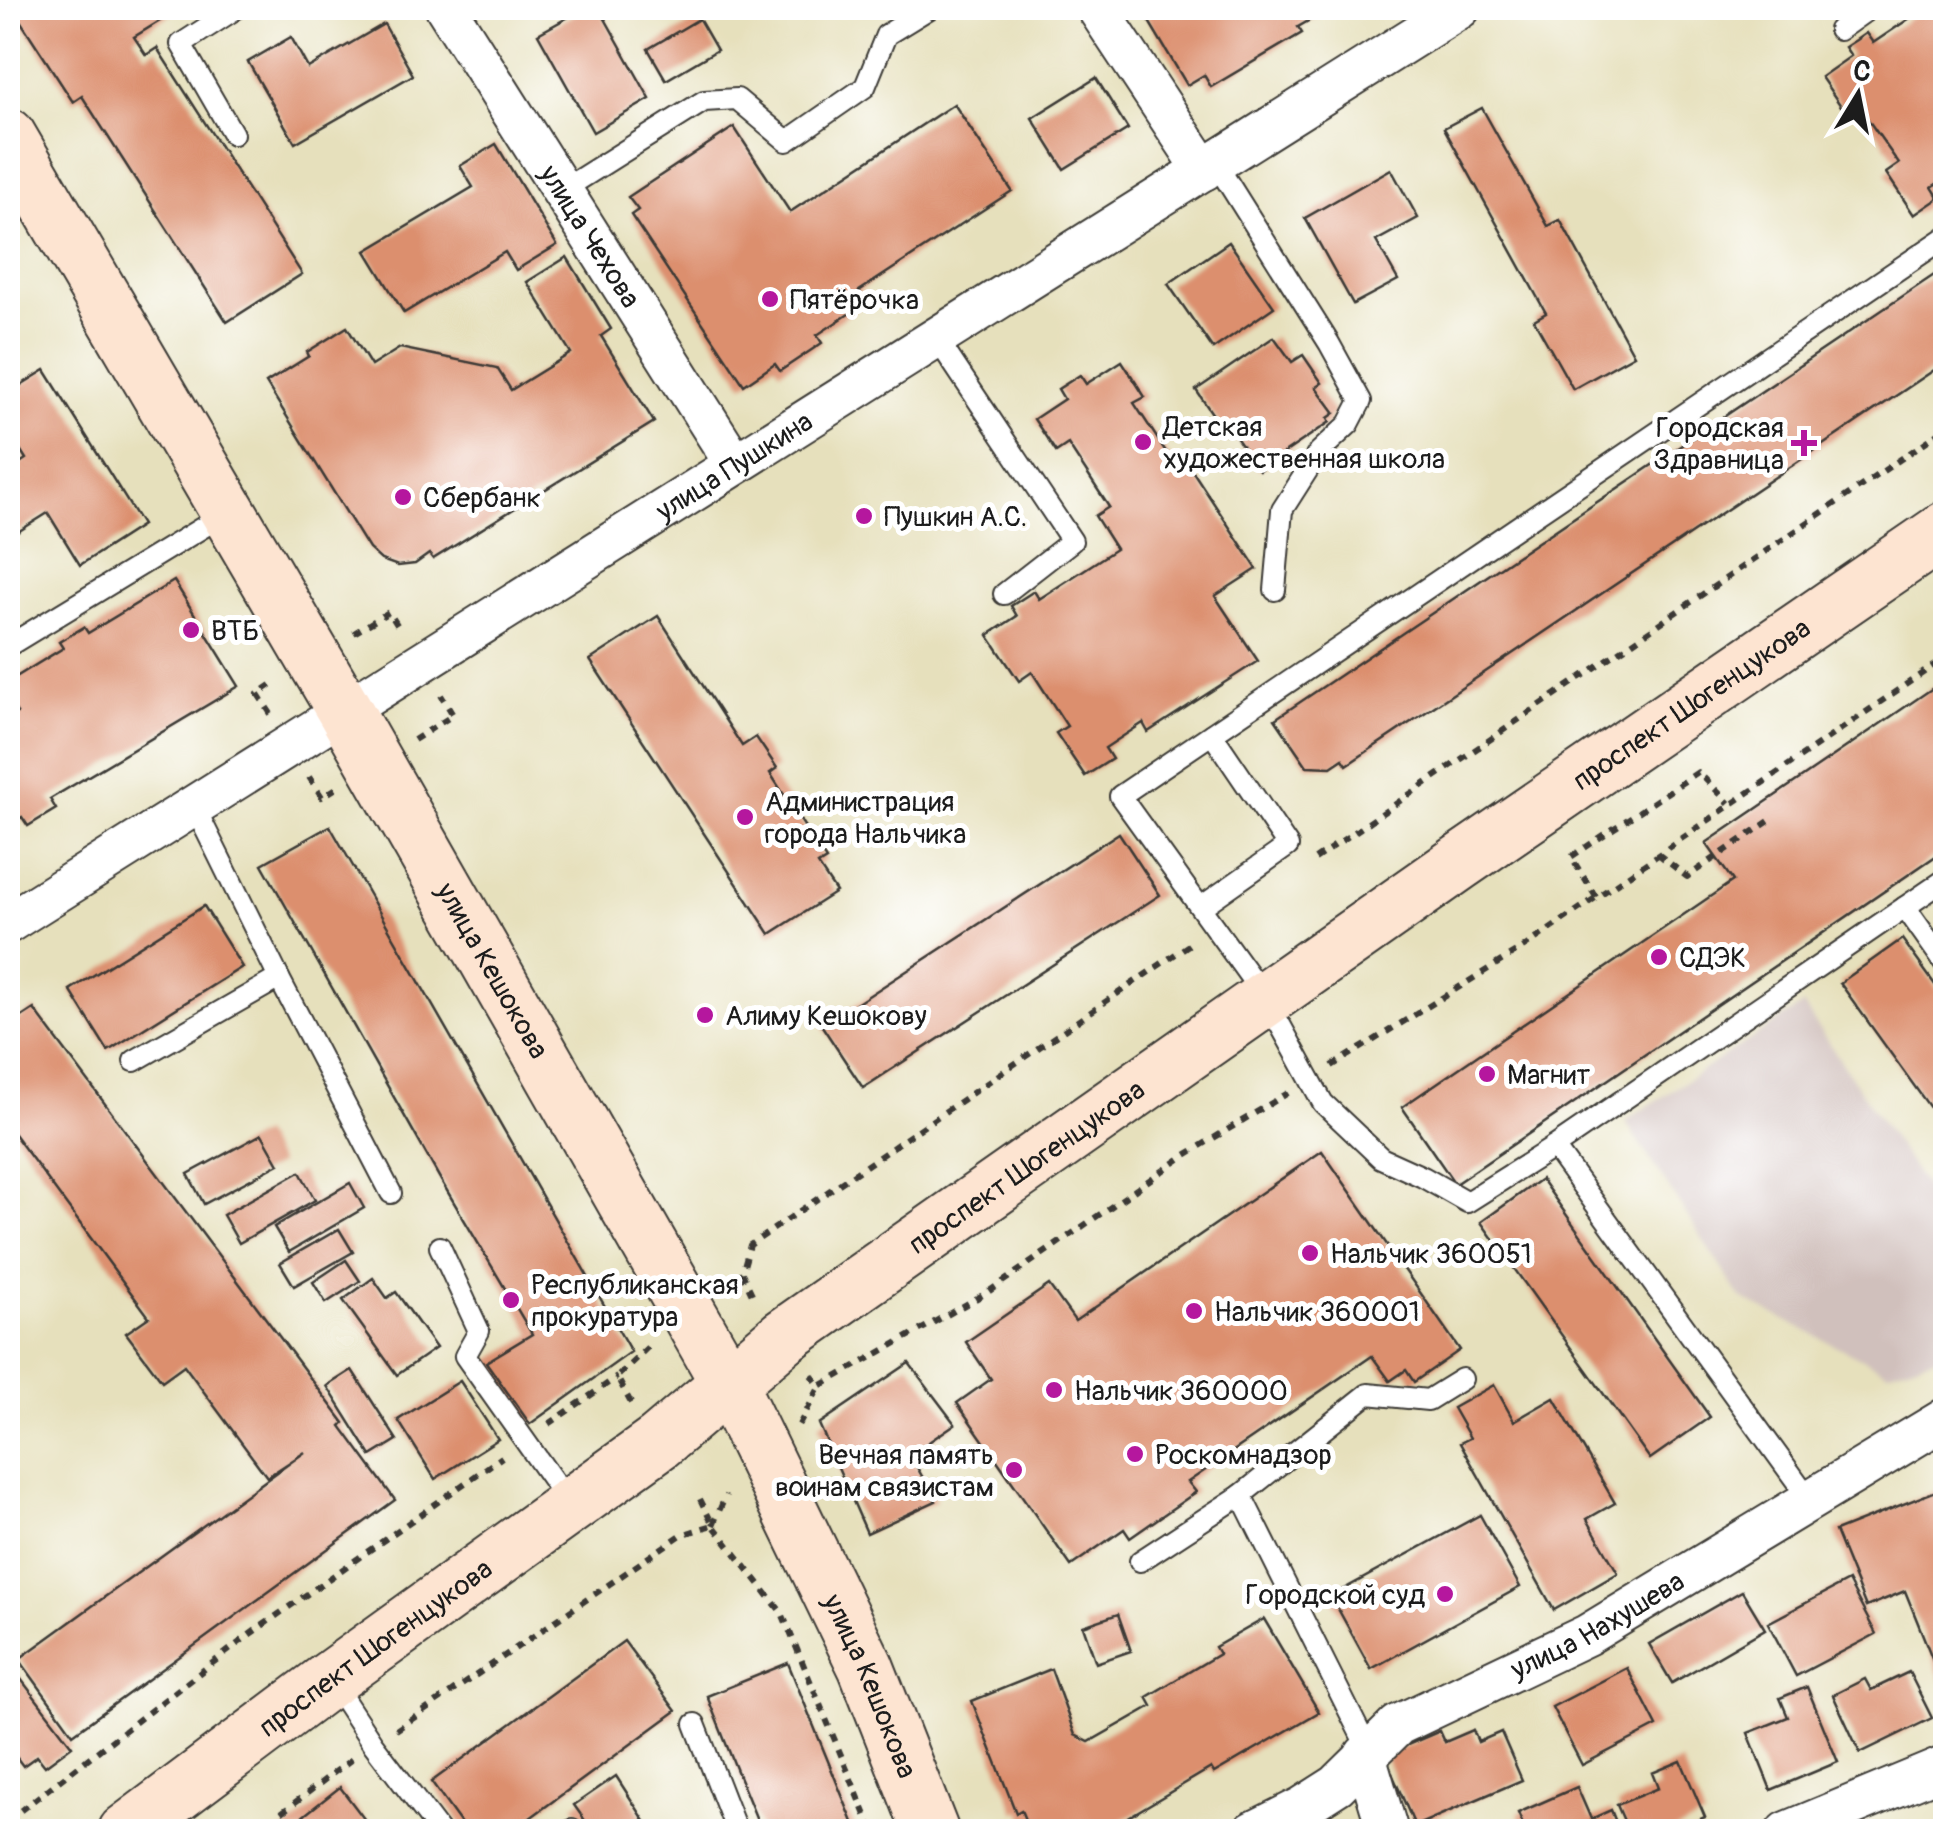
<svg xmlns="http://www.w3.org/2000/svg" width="1953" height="1839" font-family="Pangolin,sans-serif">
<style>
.industrial{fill:#d0c0bc}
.building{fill:#dc8f6e}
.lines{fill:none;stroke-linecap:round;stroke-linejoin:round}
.service-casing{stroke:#3a3934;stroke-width:24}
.minor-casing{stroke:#3a3934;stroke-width:44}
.secondary-casing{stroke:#3a3934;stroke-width:59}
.path{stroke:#3a3934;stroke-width:6;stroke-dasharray:8 8;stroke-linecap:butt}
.service{stroke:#fff;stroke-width:20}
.minor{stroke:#fff;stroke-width:40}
.secondary{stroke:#fde4d1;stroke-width:55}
.poi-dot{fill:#b5179e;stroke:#fff;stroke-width:4}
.labels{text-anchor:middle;stroke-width:10;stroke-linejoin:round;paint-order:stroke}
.street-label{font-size:28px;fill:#1c1c1c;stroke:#fff}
.poi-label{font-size:28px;fill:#1c1c1c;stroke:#fff;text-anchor:start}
</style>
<rect width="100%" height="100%" fill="#fff"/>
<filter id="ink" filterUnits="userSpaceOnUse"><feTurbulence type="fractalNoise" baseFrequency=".01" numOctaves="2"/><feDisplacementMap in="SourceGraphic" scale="20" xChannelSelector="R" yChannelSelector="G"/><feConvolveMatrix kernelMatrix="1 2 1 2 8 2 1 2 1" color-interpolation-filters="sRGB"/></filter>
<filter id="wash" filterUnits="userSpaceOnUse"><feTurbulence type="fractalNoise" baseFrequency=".0048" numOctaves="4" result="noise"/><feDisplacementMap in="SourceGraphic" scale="40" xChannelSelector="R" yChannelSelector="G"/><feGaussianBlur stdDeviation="2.25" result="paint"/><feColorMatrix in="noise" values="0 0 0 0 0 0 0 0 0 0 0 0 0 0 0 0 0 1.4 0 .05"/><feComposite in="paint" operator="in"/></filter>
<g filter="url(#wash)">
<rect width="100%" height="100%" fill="#e6e0bc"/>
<!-- industrial -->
<polygon class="industrial" points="1803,1005 1945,1216 1945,1354 1888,1372 1741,1298 1625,1121"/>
<g id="blocks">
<!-- building -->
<g class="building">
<polygon points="12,8 181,8 134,37 146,55 157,48 302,274 227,322 82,96 73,102"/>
<polygon points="585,8 599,8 650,99 593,132 538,34"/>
<polygon points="1141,8 1331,8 1298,27 1302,33 1211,87 1204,75 1187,85"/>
<polygon points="1925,8 1946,8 1946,178 1932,187 1939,198 1914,215 1886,173 1899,164 1855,101 1843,109 1821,77 1851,56 1845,47 1856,40 1866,33 1873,43"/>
<polygon points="699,19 717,50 666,80 648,49"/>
<polygon points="384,24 413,75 295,143 248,62 291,37 308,68"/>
<polygon points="1096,78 1128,129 1064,169 1032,118"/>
<polygon points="954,104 1012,191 859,291 867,302 817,335 822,343 780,371 775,364 744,385 631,215 638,210 628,197 734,127 790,212"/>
<polygon points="1482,108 1548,226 1560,220 1634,355 1573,389 1534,320 1546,313 1444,128"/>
<polygon points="496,144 557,245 516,270 505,252 404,313 366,251 473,187 460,166"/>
<polygon points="1391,169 1418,218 1376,241 1398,280 1353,304 1305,218"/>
<polygon points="1229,242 1274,307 1213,349 1168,284"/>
<polygon points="567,257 611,329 601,336 654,422 433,559 429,554 415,564 398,566 381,560 369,549 266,383 309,356 307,352 347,327 371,366 400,348 497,368 511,390 571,353 527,282"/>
<polygon points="1946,267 1946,362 1347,765 1343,759 1331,767 1307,766 1275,719"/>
<polygon points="1274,337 1292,362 1303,355 1322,383 1316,387 1335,413 1328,418 1330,422 1259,470 1231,430 1226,434 1196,390"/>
<polygon points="1122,361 1145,397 1134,403 1174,464 1184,458 1257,569 1215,596 1258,661 1148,732 1143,723 1105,748 1112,759 1085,776 1056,733 1067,726 1032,672 1019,681 988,635 1017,616 1011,606 1034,591 1039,599 1116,549 1095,516 1109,507 1068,444 1056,452 1034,419 1064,399 1058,389 1080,375 1086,384"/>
<polygon points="45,370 142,525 80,565 48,513 8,538 8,471 26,459 8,430 8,393"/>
<polygon points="174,581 239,686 50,799 56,809 28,826 22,817 8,826 8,718 17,713 8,697 8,682 63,648 59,642 84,627 88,633"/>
<polygon points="658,616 742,746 756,737 777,768 770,773 826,860 818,865 836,892 770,934 590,660"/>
<polygon points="1946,679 1946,849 1455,1184 1402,1107 1733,881 1706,843"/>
<polygon points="330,826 631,1352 530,1424 486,1362 532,1334 443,1184 262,864"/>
<polygon points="1119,833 1160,895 863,1088 822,1026"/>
<polygon points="204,906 242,967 108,1051 70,990"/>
<polygon points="1902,939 1946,1000 1946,1130 1840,983"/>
<polygon points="34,1009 344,1423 341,1426 395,1500 73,1734 19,1659 305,1452 267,1477 184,1365 162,1381 126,1333 149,1317 14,1134 8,1138 8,1026"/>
<polygon points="262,1134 279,1164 204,1204 188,1174"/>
<polygon points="1322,1151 1460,1350 1414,1382 1406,1370 1390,1381 1372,1356 1188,1482 1196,1492 1130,1538 1124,1529 1071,1566 957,1403 991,1379 966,1342 1049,1285 1075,1321"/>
<polygon points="300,1172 315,1200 239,1243 223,1215"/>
<polygon points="1541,1179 1710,1417 1650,1459 1481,1222"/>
<polygon points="350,1183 364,1208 289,1252 274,1227"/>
<polygon points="339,1229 353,1252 294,1286 280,1263"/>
<polygon points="346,1260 360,1281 326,1303 313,1282"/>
<polygon points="373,1278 387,1298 396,1292 436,1348 397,1375 343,1300"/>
<polygon points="909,1363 955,1424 910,1455 936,1501 867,1533 819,1424"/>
<polygon points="352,1370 397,1440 371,1456 327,1386"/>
<polygon points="460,1381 498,1439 435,1479 398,1420"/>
<polygon points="1494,1385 1514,1421 1554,1398 1615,1503 1587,1519 1618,1573 1554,1610 1460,1443 1470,1438 1453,1408"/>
<polygon points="1946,1487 1946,1690 1945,1690 1905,1591 1866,1607 1835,1531"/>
<polygon points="1480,1515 1520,1587 1371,1669 1331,1596"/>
<polygon points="1848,1581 1876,1634 1796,1676 1768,1623"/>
<polygon points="1742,1591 1765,1629 1672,1683 1649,1644"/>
<polygon points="1118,1614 1131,1651 1096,1663 1083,1626"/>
<polygon points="1264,1619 1319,1712 1214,1773 1211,1768 1103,1832 1030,1832 1021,1810 1016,1813 972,1701 1051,1669 1075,1735 1089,1742 1152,1706 1147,1697 1219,1654 1215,1647"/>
<polygon points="624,1641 676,1711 511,1832 467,1832 431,1782"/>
<polygon points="788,1663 857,1832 762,1832 737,1771 707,1696"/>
<polygon points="11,1666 72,1746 45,1766 37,1756 23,1766 17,1758 8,1765 8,1669"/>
<polygon points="1627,1668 1657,1726 1582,1765 1552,1707"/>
<polygon points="1909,1672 1932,1718 1860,1753 1833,1695 1865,1679 1871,1690"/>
<polygon points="1807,1687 1838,1762 1771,1790 1748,1733 1788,1717 1780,1698"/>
<polygon points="1473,1730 1478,1742 1501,1732 1522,1780 1415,1826 1384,1755 1440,1731 1445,1742"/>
<polygon points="1681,1761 1705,1817 1671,1832 1629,1832 1617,1805 1658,1788 1652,1773"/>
<polygon points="616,1776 652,1832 593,1832 574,1805"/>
<polygon points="340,1787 374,1832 283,1832"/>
<polygon points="1577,1787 1591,1819 1611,1810 1620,1832 1526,1832 1518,1813"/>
</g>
</g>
</g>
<g filter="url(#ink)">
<use href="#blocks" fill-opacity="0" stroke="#3a3934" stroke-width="2.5"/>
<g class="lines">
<!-- service casing -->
<g class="service-casing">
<g id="service">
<polyline points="1839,30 1870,8"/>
<polyline points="233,134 181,44 237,8"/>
<polyline points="1215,162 1329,343 1361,401 1349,424 1319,452 1282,510 1275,590"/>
<polyline points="561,191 704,101 737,99 787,141 865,87 886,35 930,8"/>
<polyline points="937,339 1072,541 1004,594"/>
<polyline points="8,646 228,512"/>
<polyline points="1201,907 1288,846 1212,734"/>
<polyline points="1905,907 1946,879"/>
<polyline points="279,978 391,1193"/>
<polyline points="134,1061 279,978 194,806"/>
<polyline points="1554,1147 1905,907 1946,965"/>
<polyline points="440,1247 479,1331 465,1356 569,1503"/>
<polyline points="1241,1495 1368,1394 1428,1400 1462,1379"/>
<polyline points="1810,1500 1554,1147 1467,1202 1423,1177 1381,1158 1323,1103 1266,999 1120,796 1946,237"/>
<polyline points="1140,1561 1241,1495 1369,1751"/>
<polyline points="331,1680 373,1744 440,1832"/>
<polyline points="695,1724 737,1832"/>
<polyline points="570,1832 572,1830"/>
</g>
</g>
<!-- minor casing -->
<g class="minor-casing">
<g id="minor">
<path id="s1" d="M446,8L735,464"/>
<polyline points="1097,8 1204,170"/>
<path id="s2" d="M8,923L1460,8"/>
<polyline points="1365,1755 1388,1832"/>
<path id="s3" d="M1253,1832L1301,1808L1337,1785L1398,1725L1587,1635L1946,1418"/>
<polyline points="1787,1832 1946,1766"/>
</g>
</g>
<!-- secondary casing -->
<g class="secondary-casing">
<g id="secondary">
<path id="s4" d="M8,136L345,711L728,1382L866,1667L931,1832"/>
<path id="s5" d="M126,1832L330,1679L659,1442L783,1337L1459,863L1946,529"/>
</g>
</g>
<!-- path -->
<g class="path">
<polyline points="354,633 389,612 401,631"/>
<polyline points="271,714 258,694 277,681"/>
<polyline points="414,740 453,715 441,695"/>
<polyline points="309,777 322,797 338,787"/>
<polyline points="1658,854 1687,877 1769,821"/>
<polyline points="1315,859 1946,428"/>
<polyline points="1596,897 1571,857 1698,772 1729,803"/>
<polyline points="1332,1066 1524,947 1946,657"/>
<polyline points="723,1284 742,1273"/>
<polyline points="752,1294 742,1273 750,1245 1193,942"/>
<polyline points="811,1375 820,1386 988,1292 1184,1156 1288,1093"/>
<polyline points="631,1403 617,1377 652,1343"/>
<polyline points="549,1424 617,1377"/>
<polyline points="799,1425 820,1386"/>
<polyline points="700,1499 713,1525 782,1613 873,1832"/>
<polyline points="713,1525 726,1495"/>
<polyline points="396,1730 681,1535 713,1525"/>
<polyline points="8,1820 249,1635 502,1457"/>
<polyline points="256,1832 352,1759"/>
</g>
<!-- service -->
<use href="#service" class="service"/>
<!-- minor -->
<use href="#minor" class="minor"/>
<!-- secondary -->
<use href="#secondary" class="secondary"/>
</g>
</g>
<!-- markers -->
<g class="poi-dot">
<circle cx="770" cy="299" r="10"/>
<circle cx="1143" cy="442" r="10"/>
<path d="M1799 428h10v10h10v10h-10v10h-10v-10h-10v-10h10z"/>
<circle cx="403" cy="497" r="10"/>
<circle cx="864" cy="516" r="10"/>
<circle cx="191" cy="630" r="10"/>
<circle cx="745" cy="817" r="10"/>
<circle cx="1659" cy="957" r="10"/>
<circle cx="705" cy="1015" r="10"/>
<circle cx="1487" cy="1074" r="10"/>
<circle cx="1310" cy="1253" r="10"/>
<circle cx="511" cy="1300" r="10"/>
<circle cx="1194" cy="1311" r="10"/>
<circle cx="1054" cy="1390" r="10"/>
<circle cx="1135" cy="1454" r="10"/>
<circle cx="1014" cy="1470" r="10"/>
<circle cx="1445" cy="1594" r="10"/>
</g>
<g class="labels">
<!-- street labels -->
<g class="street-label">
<text dy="10" stroke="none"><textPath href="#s1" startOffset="270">улица Чехова</textPath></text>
<text dy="10" stroke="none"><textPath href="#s2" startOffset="858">улица Пушкина</textPath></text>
<text dy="10" stroke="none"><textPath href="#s5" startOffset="1930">проспект Шогенцукова</textPath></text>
<text dy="10" stroke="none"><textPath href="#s4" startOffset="965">улица Кешокова</textPath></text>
<text dy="10" stroke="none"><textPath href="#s5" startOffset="1120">проспект Шогенцукова</textPath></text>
<text dy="10" stroke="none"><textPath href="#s3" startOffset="405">улица Нахушева</textPath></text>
<text dy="10" stroke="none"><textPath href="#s5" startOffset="310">проспект Шогенцукова</textPath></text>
<text dy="10" stroke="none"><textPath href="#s4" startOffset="1775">улица Кешокова</textPath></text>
</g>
<!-- poi labels -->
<g class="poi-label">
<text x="790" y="309">Пятёрочка</text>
<text x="1163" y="436">Детская<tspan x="1163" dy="32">художественная школа</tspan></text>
<text x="1784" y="437" text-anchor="end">Городская<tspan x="1784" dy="32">Здравница</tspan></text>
<text x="423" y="507">Сбербанк</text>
<text x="884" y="526">Пушкин А.С.</text>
<text x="211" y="640">ВТБ</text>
<text x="765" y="811">Администрация<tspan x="765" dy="32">города Нальчика</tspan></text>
<text x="1679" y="967">СДЭК</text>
<text x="725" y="1025">Алиму Кешокову</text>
<text x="1507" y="1084">Магнит</text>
<text x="1330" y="1263">Нальчик 360051</text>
<text x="531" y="1294">Республиканская<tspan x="531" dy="32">прокуратура</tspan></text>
<text x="1214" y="1321">Нальчик 360001</text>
<text x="1074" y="1400">Нальчик 360000</text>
<text x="994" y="1464" text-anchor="end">Вечная память<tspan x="994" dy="32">воинам связистам</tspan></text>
<text x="1155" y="1464">Роскомнадзор</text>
<text x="1425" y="1604" text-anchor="end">Городской суд</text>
</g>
</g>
<!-- margin -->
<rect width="1953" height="1839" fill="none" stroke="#fff" stroke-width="40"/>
<!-- north arrow -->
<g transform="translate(1858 95) rotate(10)" stroke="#ffffff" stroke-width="8" paint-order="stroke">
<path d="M0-8L18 38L0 25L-18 38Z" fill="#1c1c1c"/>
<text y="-15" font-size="28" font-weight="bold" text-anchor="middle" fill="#1c1c1c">С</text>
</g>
</svg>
